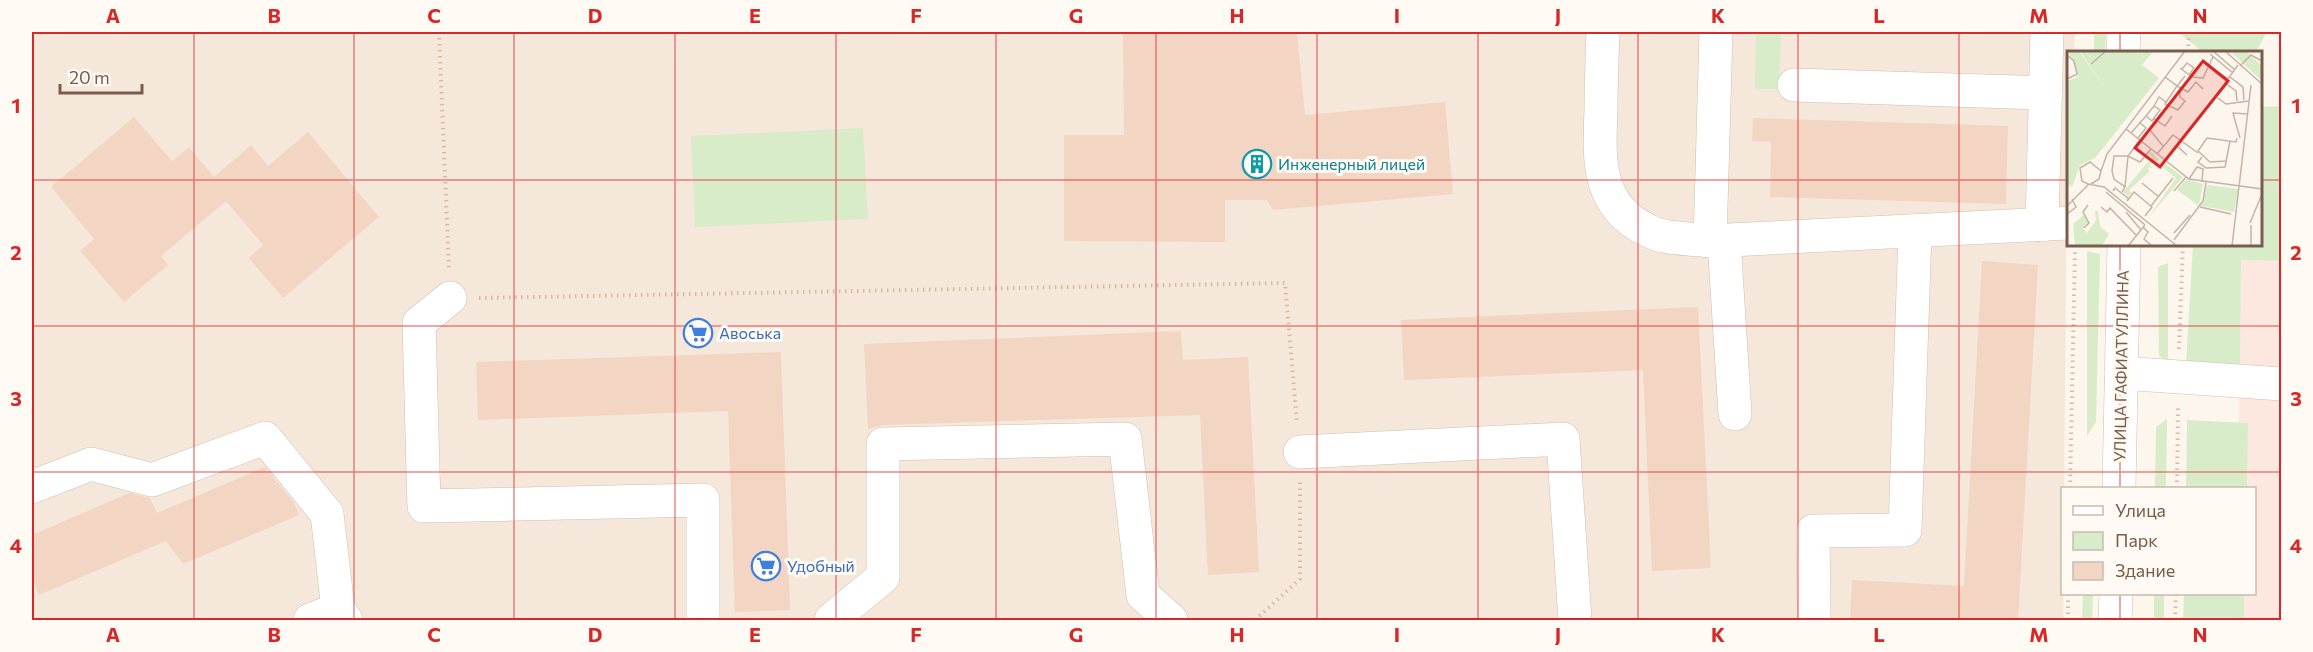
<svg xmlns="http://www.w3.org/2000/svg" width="2313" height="652" font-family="Commissioner,sans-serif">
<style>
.residential{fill:#f5e8da}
.commercial{fill:#fde8e0}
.green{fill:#d8ecc9}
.building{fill:#f3d5c3}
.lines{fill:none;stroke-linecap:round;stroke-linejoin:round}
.minor-casing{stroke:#d1beb0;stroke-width:34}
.path{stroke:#d9b8a5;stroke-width:4;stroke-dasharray:1.5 4.5;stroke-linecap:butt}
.minor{stroke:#fff;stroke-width:33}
.grid{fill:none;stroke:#d62828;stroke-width:1.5;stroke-opacity:0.55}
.labels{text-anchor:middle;stroke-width:6;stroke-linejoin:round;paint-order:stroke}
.culture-label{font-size:16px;fill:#0d838f;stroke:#fffaf3;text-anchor:start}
.shop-label{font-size:16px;fill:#366cbe;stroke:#fffaf3;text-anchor:start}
.street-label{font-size:16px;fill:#7a5c4d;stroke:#fffaf3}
.inset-road{fill:none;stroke:#c5b3a7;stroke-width:1.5}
.view{fill:#d62828;fill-opacity:0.15;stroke:#d62828;stroke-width:3}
.inset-edge{fill:none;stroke:#7a5c4d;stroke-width:3}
.neatline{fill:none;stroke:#d62828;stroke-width:2}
.grid-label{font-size:20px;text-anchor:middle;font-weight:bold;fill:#d62828}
</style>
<rect width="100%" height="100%" fill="#fdf6ec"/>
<!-- residential -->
<polygon class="residential" points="32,32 2070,32 2075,34 2074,52 2068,52 2063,620 32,620"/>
<!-- commercial -->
<polygon class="commercial" points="2241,260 2281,261 2281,620 2235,620 2236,594 2254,594 2254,488 2238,488"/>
<!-- green -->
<g class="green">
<polygon points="1756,32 1781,33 1779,89 1755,89"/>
<polygon points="2094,32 2106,32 2105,52 2094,52"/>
<polygon points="2178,32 2267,32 2256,52 2209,52 2200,50"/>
<polygon points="2281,106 2281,261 2241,260 2240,366 2186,363 2193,245 2260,244 2261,107"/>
<polygon points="863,128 868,219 695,227 691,136"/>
<polygon points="2087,251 2100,254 2096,422 2087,436"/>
<polygon points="2168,263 2168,362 2159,356 2158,267"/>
<polygon points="2167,419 2166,488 2155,488 2156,427"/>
<polygon points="2187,420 2248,423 2247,488 2186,488"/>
<polygon points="2083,594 2093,594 2092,620 2082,620"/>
<rect x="2154" y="594" width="10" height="26"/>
<polygon points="2184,594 2244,594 2244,620 2183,620"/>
</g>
<!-- building -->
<g class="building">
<polygon points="1123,32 1297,32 1305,115 1445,102 1453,194 1273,210 1267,200 1225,200 1225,242 1064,241 1064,135 1124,135"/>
<polygon points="134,117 172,161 189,147 214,177 251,145 268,166 308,132 379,217 283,298 249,258 263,245 226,201 161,256 168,265 124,302 80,251 94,239 51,187"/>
<polygon points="1753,118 2008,126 2006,204 1770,197 1771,142 1752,141"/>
<polygon points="1982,261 2038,265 2018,621 1850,621 1852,580 1964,586"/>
<polygon points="1698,307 1711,568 1652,571 1643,370 1404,380 1401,320"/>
<polygon points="1181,331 1183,360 1248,357 1259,572 1208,575 1200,415 883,425 868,429 864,344"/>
<polygon points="781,352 790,610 735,612 728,411 478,420 476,362"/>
<polygon points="265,467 294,503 299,515 183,564 166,541 39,595 32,578 32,535 129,493 150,498 157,513"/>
</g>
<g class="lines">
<!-- minor casing -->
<g class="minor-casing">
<g id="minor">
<path d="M1603,32C1602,58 1601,84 1601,110C1599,159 1596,205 1647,230C1665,240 1690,238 1710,241L2068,223"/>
<polyline points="2123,52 2124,32"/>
<polyline points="1794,85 2046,93"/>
<polyline points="2042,225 2047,32"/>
<polyline points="1724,240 1735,414"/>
<polyline points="1710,241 1716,32"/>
<polyline points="450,298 419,323 424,506 703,500 703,620"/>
<polyline points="2121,373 2282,384"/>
<polyline points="1300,452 1563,439 1575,620"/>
<polyline points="32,487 91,464 152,480 265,438 327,514 338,609 346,620"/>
<polyline points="2119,488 2124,244"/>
<polyline points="310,620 338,609"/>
<polyline points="831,620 883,577 883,444 1125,439 1143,595 1171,620"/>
<polyline points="1814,620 1813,531 1905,530 1915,231"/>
<polyline points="2115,620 2116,594"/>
</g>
</g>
<!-- path -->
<g class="path">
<polyline points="439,32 449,269"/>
<polyline points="2188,52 2189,32"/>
<polyline points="479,298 1285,283 1297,423"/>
<polyline points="2179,349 2183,244"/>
<polyline points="2070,488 2075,251"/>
<polyline points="2177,488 2178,407"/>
<polyline points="1255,620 1300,579 1300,482"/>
<polyline points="2068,620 2068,594"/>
<polyline points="2175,620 2176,594"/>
</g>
<!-- minor -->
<use href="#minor" class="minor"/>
</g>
<!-- grid -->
<path class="grid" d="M194,32V620M354,32V620M514,32V620M675,32V620M836,32V620M996,32V620M1156,32V620M1317,32V620M1478,32V620M1638,32V620M1798,32V620M1959,32V620M2120,32V52M32,180H2068M2260,180H2282M2120,244V488M32,326H2282M32,472H2282M2120,594V620"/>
<!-- icons -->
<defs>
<g id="building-ring" transform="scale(1.5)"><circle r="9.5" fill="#fffaf3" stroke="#0f9aa8" stroke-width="1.5"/><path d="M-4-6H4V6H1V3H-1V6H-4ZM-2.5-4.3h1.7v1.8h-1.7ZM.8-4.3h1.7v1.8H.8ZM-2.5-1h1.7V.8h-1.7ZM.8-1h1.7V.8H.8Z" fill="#0f9aa8"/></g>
<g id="supermarket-ring" transform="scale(1.5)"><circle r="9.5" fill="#fffaf3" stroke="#3f7fe0" stroke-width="1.5"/><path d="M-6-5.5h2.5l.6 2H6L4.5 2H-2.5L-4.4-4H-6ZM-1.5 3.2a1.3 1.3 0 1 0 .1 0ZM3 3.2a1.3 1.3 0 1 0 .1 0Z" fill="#3f7fe0"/></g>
</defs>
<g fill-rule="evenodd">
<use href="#building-ring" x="1257" y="164"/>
<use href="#supermarket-ring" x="698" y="333"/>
<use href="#supermarket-ring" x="766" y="566"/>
</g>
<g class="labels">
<!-- culture labels -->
<g class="culture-label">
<text x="1278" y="170">Инженерный лицей</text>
</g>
<!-- shop labels -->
<g class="shop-label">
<text x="719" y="339">Авоська</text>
<text x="787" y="572">Удобный</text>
</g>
<!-- street labels -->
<g class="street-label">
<text transform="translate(2121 366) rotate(-89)" y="6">УЛИЦА ГАФИАТУЛЛИНА</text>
</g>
</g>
<!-- overview -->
<g transform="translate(2067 51)">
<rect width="195" height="195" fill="#fdf6ec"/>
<path d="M2,0H12L43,44L13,0H87L75,14L92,27L28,107L13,114L5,136L0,132V30L11,26ZM163,0H179L195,15V30ZM84,100L92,109L82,114L86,117L81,116L82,121L62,139L65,142L61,145L56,141L85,106L81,103ZM96,111L116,126L81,167L109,127L93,114ZM119,128L136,133L132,155L110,139ZM140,134L172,138L167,161L134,155ZM28,160H31L33,175L42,183L35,195H8L6,173L18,163L21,172L16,177L20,182L29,169Z" fill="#d8ecc9"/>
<path class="inset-road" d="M146,0L168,19M158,0L195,33M143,3L166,22M0,4L7,10L10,23L0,28M24,13L39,0M143,15L161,28M173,15L184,4L195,10M113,17L125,26L136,27L146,6M115,18L120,12L127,17L122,24M118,25L110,35L121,41L129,31L136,38M98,26L110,35L98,53L111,59L118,50L113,46V37M163,26L176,36L177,49M151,47L159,53L182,50M170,50L169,40L158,32L171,14M87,55L92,46L99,51M86,67L98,75L105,65M59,78L122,128L195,138M83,79L96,95M64,82L79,65L85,70L93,59L87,55L79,65M71,87L79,77L72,71M173,87L166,62L181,63M113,90L110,95L120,104M90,103L106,84L131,102M61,105L73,111L84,98M135,106L131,111L139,117L158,116L163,90M160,110L143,111L131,100L140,87L169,91L170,87M34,120L40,103L118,0M122,128L130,116L136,118L135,131M75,132L92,146M24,133L32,128L34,120L23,111L13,117L15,130L21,133L37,136L110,195M58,136L61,105M46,140L48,137L62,148M107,140L119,126M39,141L78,174M55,141L58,136L47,128L45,120L47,105H61L73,89M60,150L67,141L85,156L78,165M0,155L22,133M84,155L106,127M34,156L40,161L43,157L69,184M133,156L164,163M59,161L74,179M0,163L9,156L5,148M183,172L195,143M76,176L81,181L77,188L84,194M17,177L22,172L16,161L21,154M107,182L123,164M107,189L136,150L139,131M61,195L78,174M165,195L184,34M184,195V174"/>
<path class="view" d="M136,10L161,30L93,116L68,97Z"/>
<rect width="195" height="195" class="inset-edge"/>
</g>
<!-- border -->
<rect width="2313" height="652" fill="none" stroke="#fffaf3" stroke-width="66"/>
<!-- legend -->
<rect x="2061" y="487" width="195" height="108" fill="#fffaf3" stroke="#cabbb1" stroke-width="1.5"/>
<rect x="2073" y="506" width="30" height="9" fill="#ffffff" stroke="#cabbb1" stroke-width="1.5"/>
<text x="2115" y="517" font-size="18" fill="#7a5c4d">Улица</text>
<rect x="2073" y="532" width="30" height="18" fill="#d8ecc9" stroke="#cabbb1" stroke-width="1.5"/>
<text x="2115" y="547" font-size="18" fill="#7a5c4d">Парк</text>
<rect x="2073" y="562" width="30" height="18" fill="#f3d5c3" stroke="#cabbb1" stroke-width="1.5"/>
<text x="2115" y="577" font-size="18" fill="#7a5c4d">Здание</text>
<!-- scale -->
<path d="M60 84v9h82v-9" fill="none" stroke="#7a5c4d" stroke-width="3"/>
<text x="69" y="84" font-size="18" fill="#7a5c4d" stroke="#fffaf3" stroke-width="4.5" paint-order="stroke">20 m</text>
<rect x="33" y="33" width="2247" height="586" class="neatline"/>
<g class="grid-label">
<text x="113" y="23">A</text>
<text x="274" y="23">B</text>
<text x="434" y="23">C</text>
<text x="595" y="23">D</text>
<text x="755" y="23">E</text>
<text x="916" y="23">F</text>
<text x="1076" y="23">G</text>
<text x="1237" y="23">H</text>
<text x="1397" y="23">I</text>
<text x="1558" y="23">J</text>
<text x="1718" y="23">K</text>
<text x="1879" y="23">L</text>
<text x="2039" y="23">M</text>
<text x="2200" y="23">N</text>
<text x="16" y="113">1</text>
<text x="2296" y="113">1</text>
<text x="16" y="260">2</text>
<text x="2296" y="260">2</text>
<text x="16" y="406">3</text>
<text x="2296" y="406">3</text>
<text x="16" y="553">4</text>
<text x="2296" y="553">4</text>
<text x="113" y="642">A</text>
<text x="274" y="642">B</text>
<text x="434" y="642">C</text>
<text x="595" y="642">D</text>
<text x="755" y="642">E</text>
<text x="916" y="642">F</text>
<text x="1076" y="642">G</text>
<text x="1237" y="642">H</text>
<text x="1397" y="642">I</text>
<text x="1558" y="642">J</text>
<text x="1718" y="642">K</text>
<text x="1879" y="642">L</text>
<text x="2039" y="642">M</text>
<text x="2200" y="642">N</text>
</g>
</svg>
